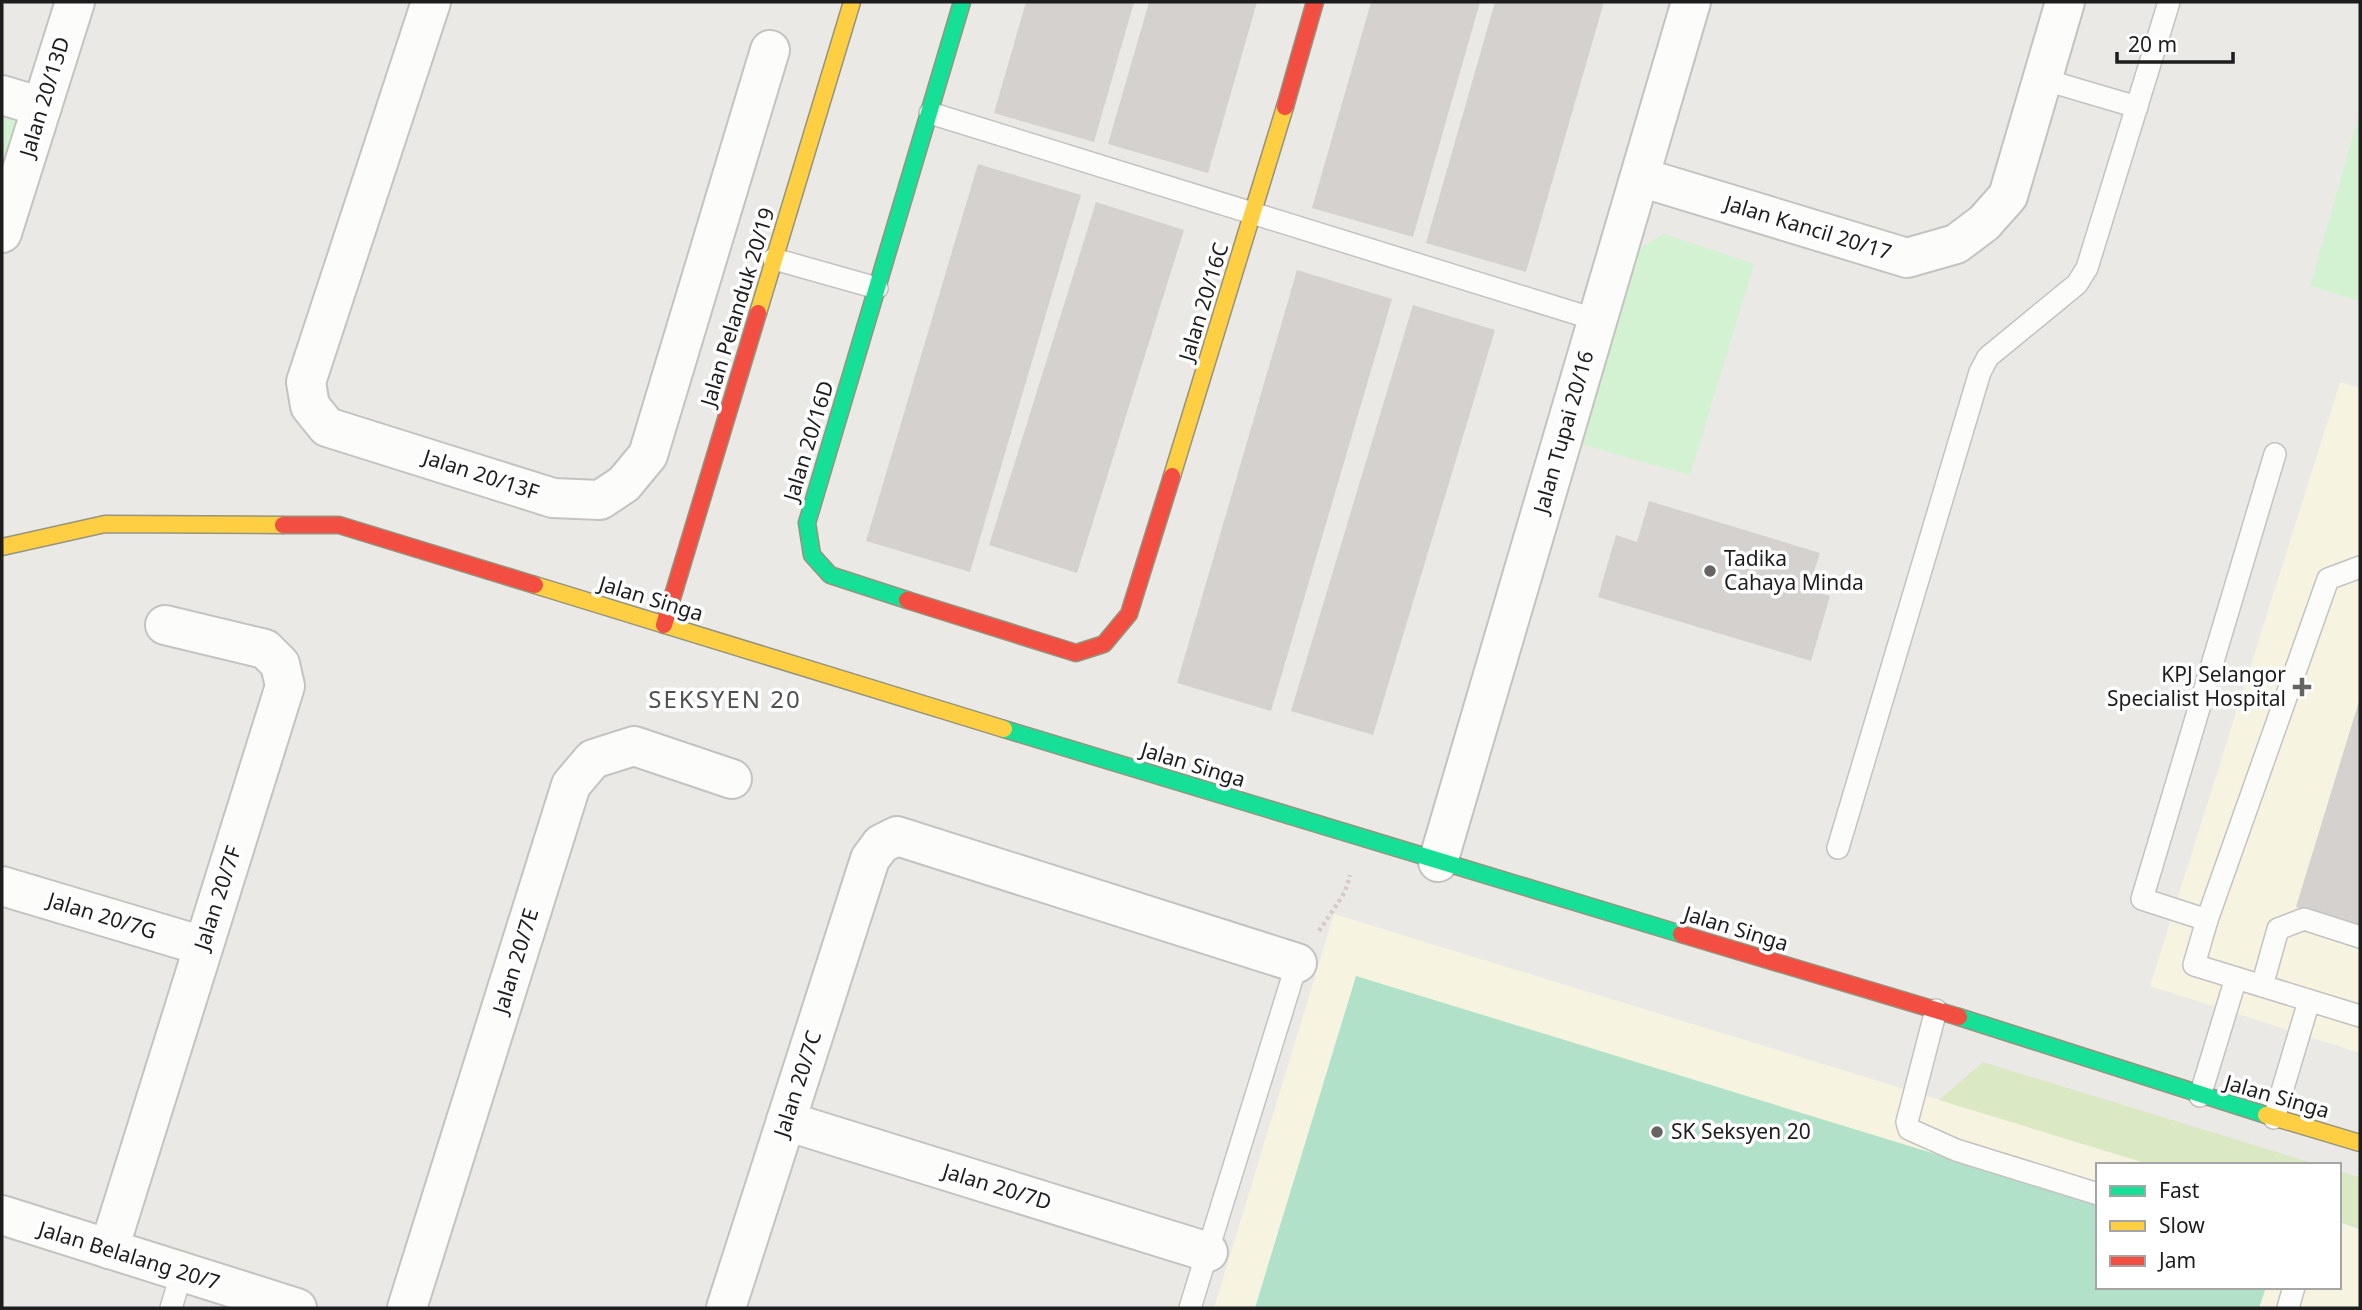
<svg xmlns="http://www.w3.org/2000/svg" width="2362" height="1310" font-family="'Noto Sans',sans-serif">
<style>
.education{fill:#f6f3e0}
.grass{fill:#dae8c4}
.park{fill:#d3f2d1}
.pitch{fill:#b1e2c9}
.building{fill:#d4d1ce}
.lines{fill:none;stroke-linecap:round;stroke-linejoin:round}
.lane-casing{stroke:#c4c3c2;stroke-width:24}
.street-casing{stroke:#c4c3c2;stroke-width:42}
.fast-casing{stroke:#95947e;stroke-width:19}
.slow-casing{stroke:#95947e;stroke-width:19}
.jam-casing{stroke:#95947e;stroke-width:19}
.path{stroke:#d9cac9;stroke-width:4.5;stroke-dasharray:3.5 3.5;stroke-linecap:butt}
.lane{stroke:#fcfcfb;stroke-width:21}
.street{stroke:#fcfcfb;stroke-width:38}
.fast{stroke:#16e098;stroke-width:16}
.slow{stroke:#ffcf43;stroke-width:16}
.jam{stroke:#f24e42;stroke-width:16}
.poi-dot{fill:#656463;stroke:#fff;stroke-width:2.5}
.labels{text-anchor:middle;stroke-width:7;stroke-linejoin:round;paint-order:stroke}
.street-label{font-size:21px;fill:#1d1d1d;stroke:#fff}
.poi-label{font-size:21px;fill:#1d1d1d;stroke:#fff;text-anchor:start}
.quarter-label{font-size:24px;letter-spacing:2px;fill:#505050;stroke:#fff}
</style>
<rect width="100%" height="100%" fill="#ebe9e6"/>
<!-- education -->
<g class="education">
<polygon points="2340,382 2360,388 2360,1053 2150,986"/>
<polygon points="1334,914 2152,1165 2098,1165 2098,1287 2339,1287 2339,1222 2360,1229 2360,1308 1214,1308"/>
</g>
<!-- grass -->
<g class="grass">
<polygon points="1983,1062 2319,1165 2152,1165 1939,1100"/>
<polygon points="2339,1171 2360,1177 2360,1229 2339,1222"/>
</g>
<!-- park -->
<g class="park">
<polygon points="2360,112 2360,301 2310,286"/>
<polygon points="2,113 21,119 2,180"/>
<polygon points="1664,234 1754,264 1690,475 1569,441 1623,258"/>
</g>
<!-- pitch -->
<polygon class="pitch" points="1356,976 2098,1204 2098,1287 2266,1287 2259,1308 1255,1308"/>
<!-- building -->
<g class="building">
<polygon points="1026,2 1134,2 1094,142 994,113"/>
<polygon points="1149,2 1257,2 1208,173 1108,144"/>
<polygon points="1371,2 1480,2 1413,237 1312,208"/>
<polygon points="1495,2 1604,2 1526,272 1426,243"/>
<polygon points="978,164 1081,195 970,572 866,541"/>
<polygon points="1096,202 1184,230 1077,573 989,545"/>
<polygon points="1297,270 1392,299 1271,711 1177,683"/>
<polygon points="1413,305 1495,330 1373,735 1291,711"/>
<polygon points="1649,501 1820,553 1808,589 1830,596 1811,661 1598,597 1616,535 1637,542"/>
<polygon points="2360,698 2360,927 2296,907"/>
</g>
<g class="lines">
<!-- lane casing -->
<g class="lane-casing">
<g id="lane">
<polyline points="2042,79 2137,107"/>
<polyline points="930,113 1597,320"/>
<polyline points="774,259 877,288"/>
<polyline points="2360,567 2328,579 2207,920 2194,965 2360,1016"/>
<polyline points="1838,848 1980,372 1988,357 2077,284 2087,268 2169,2"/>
<polyline points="2207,920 2142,899 2275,454"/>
<polyline points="2262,986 2278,929 2304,919 2360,937"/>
<polyline points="1936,1010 1907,1122 1909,1129 1956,1150 2098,1194"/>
<polyline points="2200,1096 2236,978"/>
<polyline points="2274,1118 2309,1001"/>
<polyline points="171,1308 182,1272"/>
<polyline points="1190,1308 1297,963"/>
<polyline points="2288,1308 2294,1287"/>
</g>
</g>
<!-- street casing -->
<g class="street-casing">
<g id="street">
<polyline points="431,2 306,382 310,406 327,427 553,498 600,500 624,484 648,455 770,50"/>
<polyline points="2,95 42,107"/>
<polyline points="1640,177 1907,258 1956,244 1984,223 2008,196 2065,2"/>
<polyline points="2,233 75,2"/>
<polyline points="1438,862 1691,2"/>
<polyline points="2,886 203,946"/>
<polyline points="786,1121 1208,1252"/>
<polyline points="2,1215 297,1308"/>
<polyline points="109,1249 285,686 280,664 265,649 165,625"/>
<polyline points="407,1308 571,785 593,759 634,746 732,779"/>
<polyline points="726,1308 870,859 881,844 897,836 1297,963"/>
</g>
</g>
<!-- fast casing -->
<g class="fast-casing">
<g id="fast">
<polyline points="907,600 830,575 812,555 807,523 962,2"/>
<polyline points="1004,729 1681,934"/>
<polyline points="1959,1017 2266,1115"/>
</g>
</g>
<!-- slow casing -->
<g class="slow-casing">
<g id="slow">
<polyline points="758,313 852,2"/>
<polyline points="1172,476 1285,107"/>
<polyline points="2,547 105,524 283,525"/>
<polyline points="535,585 1004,729"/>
<polyline points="2266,1115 2360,1143"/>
</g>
</g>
<!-- jam casing -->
<g class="jam-casing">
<g id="jam">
<polyline points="1285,107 1315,2"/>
<polyline points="283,525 339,525 535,585"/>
<polyline points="907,600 1076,653 1104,644 1129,614 1172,476"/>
<polyline points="664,625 758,313"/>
<polyline points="1681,934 1959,1017"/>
</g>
</g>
<!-- path -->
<polyline class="path" points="1319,931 1345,892 1350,875"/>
<!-- lane -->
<use href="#lane" class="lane"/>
<!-- street -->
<use href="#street" class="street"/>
<!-- fast -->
<use href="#fast" class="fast"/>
<!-- slow -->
<use href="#slow" class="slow"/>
<!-- jam -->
<use href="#jam" class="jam"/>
</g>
<!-- markers -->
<g class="poi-dot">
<circle cx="1710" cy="571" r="7"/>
<path d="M2298.5 676.5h7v7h7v7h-7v7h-7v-7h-7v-7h7z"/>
<circle cx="1657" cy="1132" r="7"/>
</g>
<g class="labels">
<!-- street labels -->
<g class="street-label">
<text transform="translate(45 97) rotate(-73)" y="7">Jalan 20/13D</text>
<text transform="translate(1808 228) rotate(17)" y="7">Jalan Kancil 20/17</text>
<text transform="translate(1204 302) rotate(-73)" y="7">Jalan 20/16C</text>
<text transform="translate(738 307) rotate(-73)" y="7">Jalan Pelanduk 20/19</text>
<text transform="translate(1564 432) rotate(-74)" y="7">Jalan Tupai 20/16</text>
<text transform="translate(809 441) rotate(-73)" y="7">Jalan 20/16D</text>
<text transform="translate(481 475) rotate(18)" y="7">Jalan 20/13F</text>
<text transform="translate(651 599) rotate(17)" y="7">Jalan Singa</text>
<text transform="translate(1193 765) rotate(17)" y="7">Jalan Singa</text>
<text transform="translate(218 898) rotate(-72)" y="7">Jalan 20/7F</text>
<text transform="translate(102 916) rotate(17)" y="7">Jalan 20/7G</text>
<text transform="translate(1736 929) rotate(17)" y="7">Jalan Singa</text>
<text transform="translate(516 961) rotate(-73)" y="7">Jalan 20/7E</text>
<text transform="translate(798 1084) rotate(-72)" y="7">Jalan 20/7C</text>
<text transform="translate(2277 1097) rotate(16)" y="7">Jalan Singa</text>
<text transform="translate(997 1187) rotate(17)" y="7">Jalan 20/7D</text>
<text transform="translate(129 1256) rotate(17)" y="7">Jalan Belalang 20/7</text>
</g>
<!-- poi labels -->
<g class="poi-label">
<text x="1724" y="566">Tadika<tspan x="1724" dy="24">Cahaya Minda</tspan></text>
<text x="2286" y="682" text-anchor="end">KPJ Selangor<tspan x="2286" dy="24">Specialist Hospital</tspan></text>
<text x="1671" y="1139">SK Seksyen 20</text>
</g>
<!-- quarter labels -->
<g class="quarter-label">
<text x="725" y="708">SEKSYEN 20</text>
</g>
</g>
<!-- border -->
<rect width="2362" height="1310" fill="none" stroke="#1d1d1d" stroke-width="7"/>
<!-- legend -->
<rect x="2096" y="1163" width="245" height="126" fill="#ffffff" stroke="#a5a5a5" stroke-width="2"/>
<rect x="2110" y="1186" width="35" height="10" fill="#16e098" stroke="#a5a5a5" stroke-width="2"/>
<text x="2159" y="1198" font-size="21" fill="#1d1d1d">Fast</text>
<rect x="2110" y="1221" width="35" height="10" fill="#ffcf43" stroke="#a5a5a5" stroke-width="2"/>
<text x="2159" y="1233" font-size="21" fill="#1d1d1d">Slow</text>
<rect x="2110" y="1256" width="35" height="10" fill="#f24e42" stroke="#a5a5a5" stroke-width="2"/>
<text x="2159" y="1268" font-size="21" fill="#1d1d1d">Jam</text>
<!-- scale -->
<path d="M2117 52v10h116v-10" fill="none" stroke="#1d1d1d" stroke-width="3.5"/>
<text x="2128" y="52" font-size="21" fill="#1d1d1d" stroke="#ffffff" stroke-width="5" paint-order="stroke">20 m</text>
</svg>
